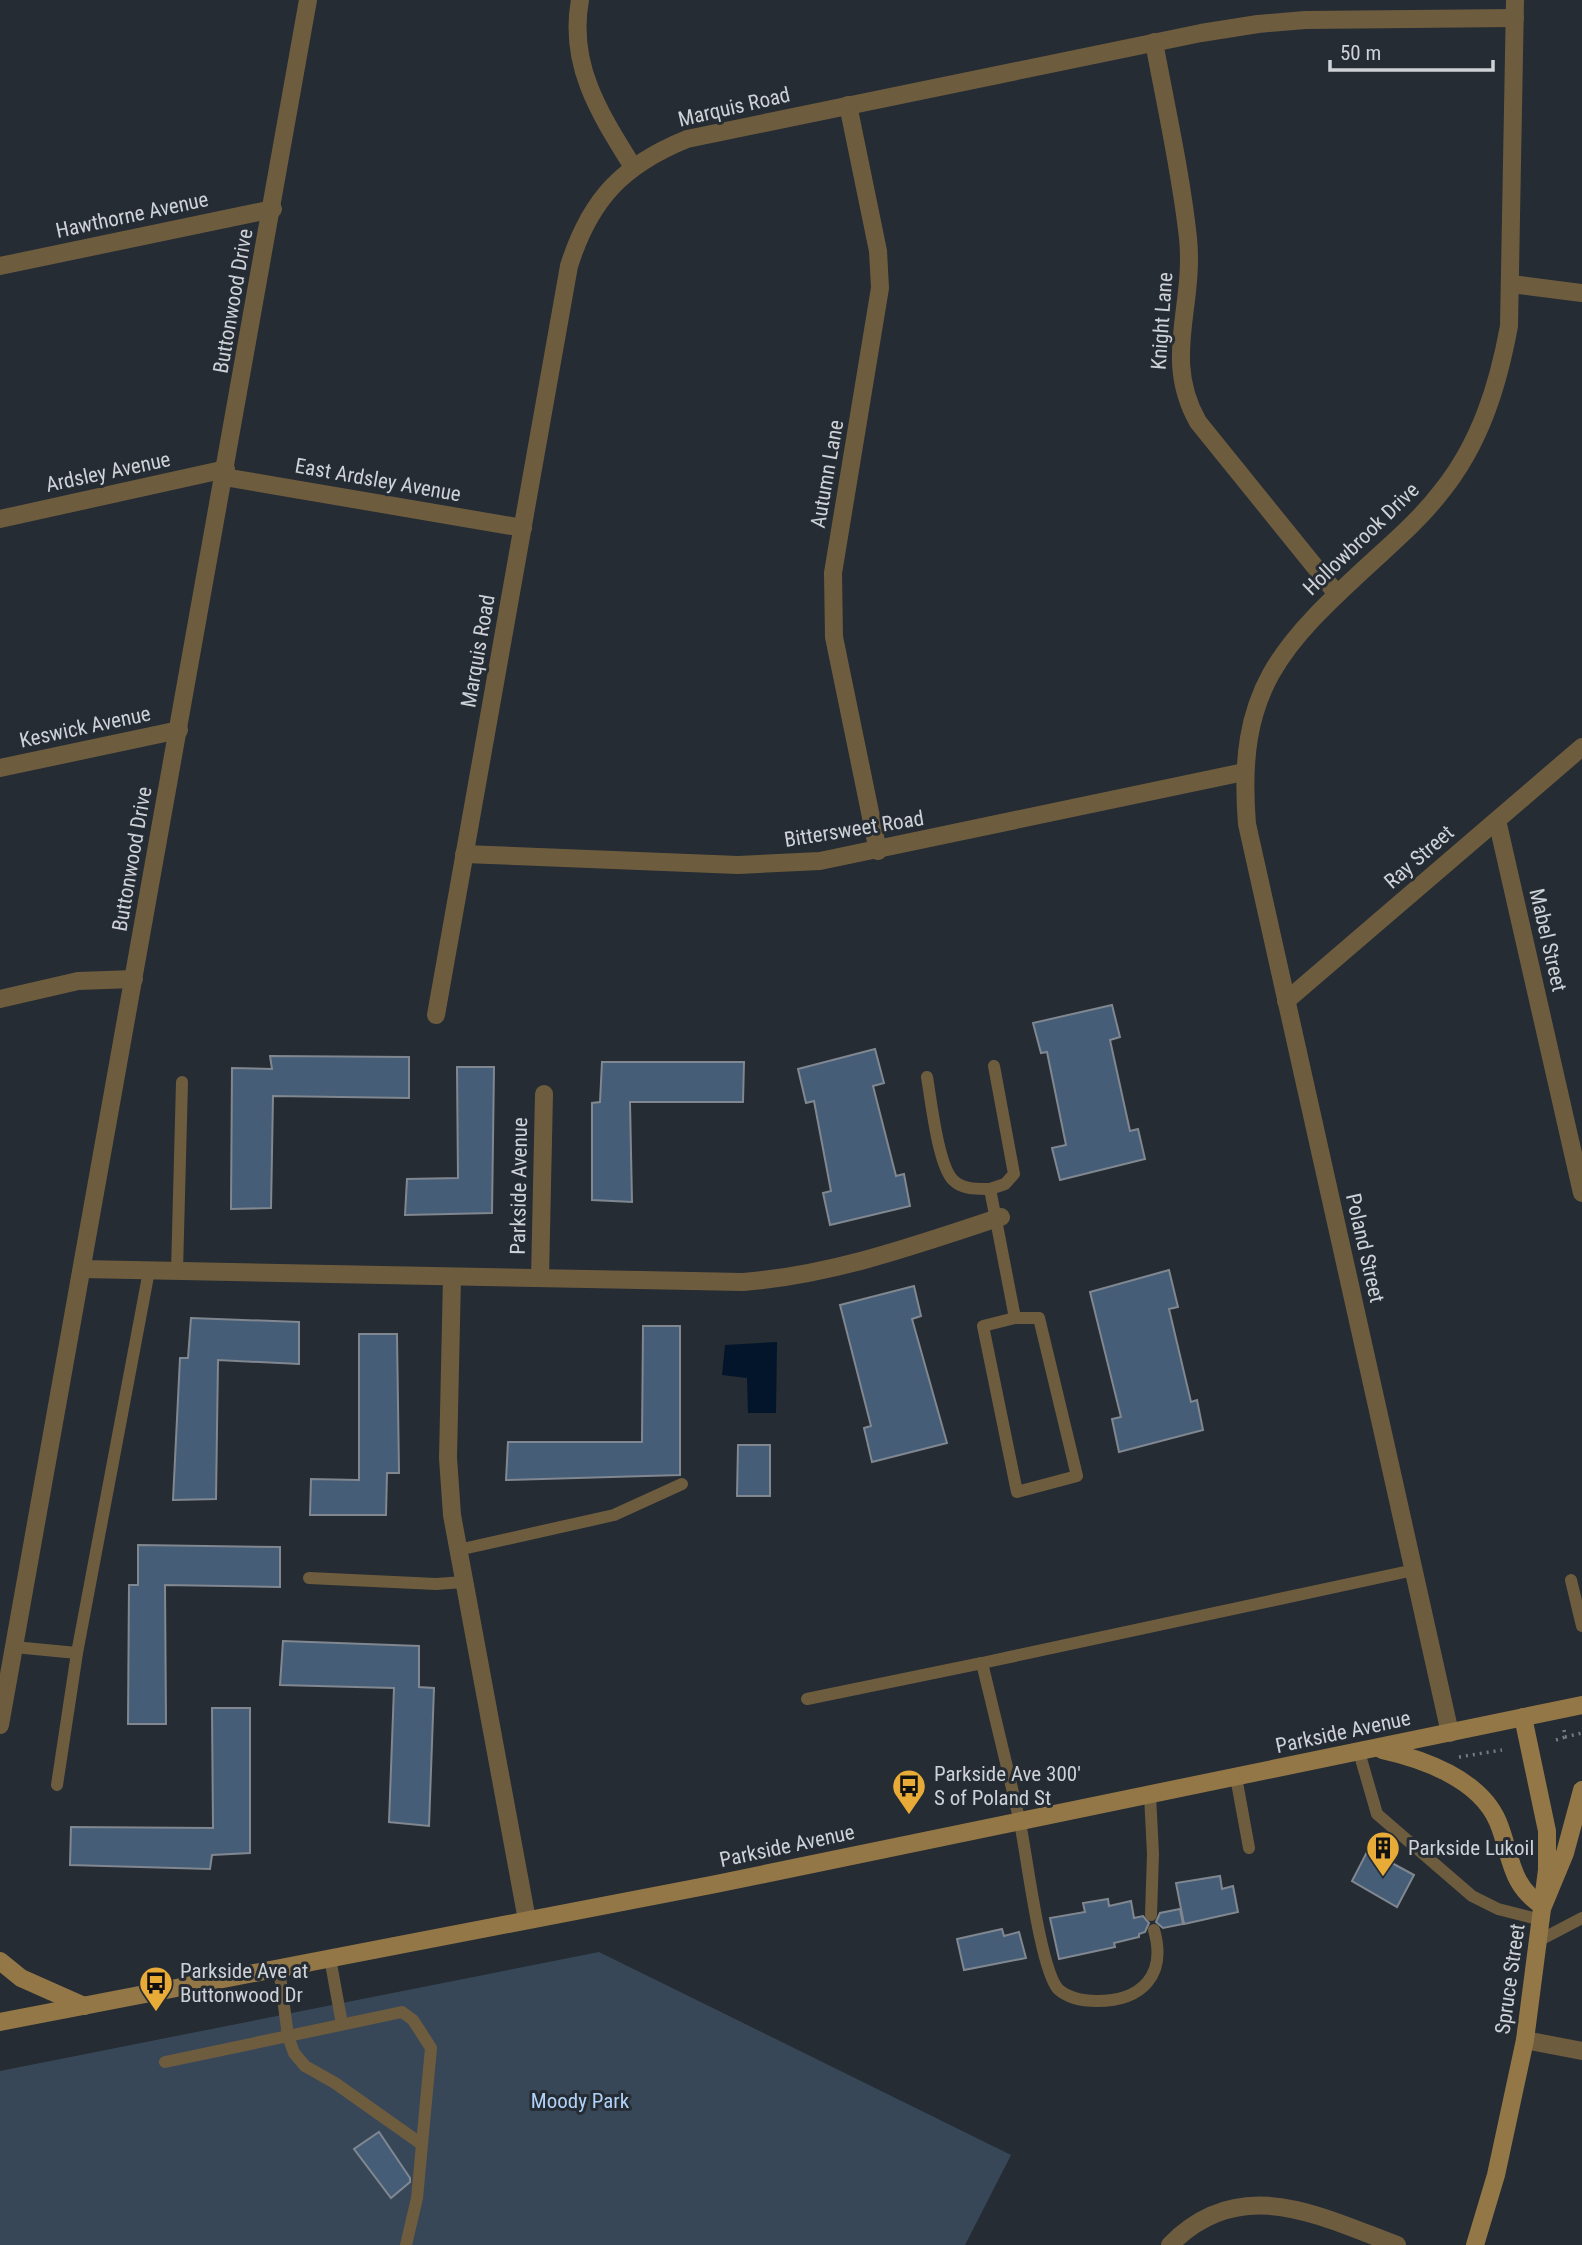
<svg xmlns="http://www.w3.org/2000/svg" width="1582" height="2245" font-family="'Roboto Condensed',sans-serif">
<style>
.green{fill:#384757}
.water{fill:#02152a}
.building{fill:#455d76;stroke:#808790;stroke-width:2}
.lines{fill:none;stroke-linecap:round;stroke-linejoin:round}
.path{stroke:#767b81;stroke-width:3.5;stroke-dasharray:2 5;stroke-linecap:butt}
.lane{stroke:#6e5c3f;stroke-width:12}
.street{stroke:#6e5c3f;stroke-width:18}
.secondary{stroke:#947747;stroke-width:18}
.labels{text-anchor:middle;stroke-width:6;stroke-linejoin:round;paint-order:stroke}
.street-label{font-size:21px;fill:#ced2d7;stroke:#252c33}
.poi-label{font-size:21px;fill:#ced2d7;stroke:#252c33;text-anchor:start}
.park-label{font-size:21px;fill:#b0d2f8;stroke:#252c33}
</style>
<rect width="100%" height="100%" fill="#252c33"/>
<!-- green -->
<polygon class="green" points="599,1952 1011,2155 965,2245 0,2245 0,2071"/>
<!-- water -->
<polygon class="water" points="777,1342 776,1413 748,1413 747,1378 722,1375 725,1345"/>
<!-- building -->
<g class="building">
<polygon points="1112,1005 1120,1037 1110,1040 1130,1131 1138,1129 1145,1159 1060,1180 1052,1148 1066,1145 1047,1052 1041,1053 1033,1023"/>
<polygon points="875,1049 884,1083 873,1086 896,1176 904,1174 910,1206 830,1225 823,1193 831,1191 814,1101 806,1103 798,1069"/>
<polygon points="270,1056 409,1057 409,1098 273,1096 271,1208 231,1209 232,1068 272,1069"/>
<polygon points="602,1062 744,1062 743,1102 630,1102 632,1202 592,1200 592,1103 600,1102"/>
<polygon points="457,1067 494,1067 492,1213 405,1215 407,1179 458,1178"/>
<polygon points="1169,1270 1178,1307 1169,1309 1191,1402 1197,1400 1203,1430 1119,1452 1112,1419 1121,1417 1090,1292"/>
<polygon points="914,1286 921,1316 912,1319 947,1443 872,1462 864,1428 871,1426 840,1305"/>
<polygon points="191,1318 299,1322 299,1364 218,1360 216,1499 173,1500 180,1358 188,1358"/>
<polygon points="643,1326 680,1326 680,1475 506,1480 508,1442 642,1442"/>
<polygon points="359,1334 397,1334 399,1473 387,1473 386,1515 310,1515 311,1479 359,1480"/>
<polygon points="738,1445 770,1445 770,1496 737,1496"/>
<polygon points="138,1545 280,1547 280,1587 165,1585 166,1724 128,1724 129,1585 138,1585"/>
<polygon points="283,1641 419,1646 419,1687 434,1688 429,1826 389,1822 394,1688 280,1685"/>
<polygon points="212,1708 250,1708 250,1853 212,1855 210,1869 70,1865 71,1827 213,1828"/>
<polygon points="1368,1850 1414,1875 1397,1907 1352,1881"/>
<polygon points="1220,1876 1222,1889 1233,1886 1238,1912 1184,1924 1176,1883"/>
<polygon points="1108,1899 1109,1906 1131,1901 1134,1918 1143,1916 1149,1923 1145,1932 1139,1934 1139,1937 1114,1943 1115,1947 1059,1959 1050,1918 1085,1912 1083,1903"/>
<polygon points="1180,1909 1183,1924 1163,1928 1156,1922 1160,1913"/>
<polygon points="1002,1929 1004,1936 1019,1932 1026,1958 964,1970 957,1939"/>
<polygon points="379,2132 410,2178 410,2182 391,2198 354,2149"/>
</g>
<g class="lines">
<!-- path -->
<g class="path">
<polyline points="1564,1730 1565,1737 1582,1733"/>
<polyline points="1556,1740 1565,1737"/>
<polyline points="1459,1757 1502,1750"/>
</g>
<!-- lane -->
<g class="lane">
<polyline points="994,1066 1014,1174 1005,1184 990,1189 1015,1318 1039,1318 1077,1476 1017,1492 983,1326 1015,1318"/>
<path d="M927,1077C931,1100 938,1165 953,1180C963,1190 977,1189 990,1189"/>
<polyline points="177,1271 182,1082"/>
<polyline points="458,1550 614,1515 682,1484"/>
<polyline points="309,1578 436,1584 464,1582"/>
<polyline points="1571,1580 1582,1626"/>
<polyline points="14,1647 77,1653 149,1271"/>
<polyline points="807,1699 982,1663"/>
<polyline points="1359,1752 1377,1814 1472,1896 1498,1909 1541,1920"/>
<polyline points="1236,1777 1249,1848"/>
<polyline points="57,1785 77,1653"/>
<polyline points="1150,1795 1153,1854 1151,1915"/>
<path d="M1154,1930C1167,1975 1142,2001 1097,2001C1084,2001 1069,1999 1058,1989C1040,1968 1027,1856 1020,1823C1008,1770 995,1717 982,1663L1414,1570"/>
<polyline points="1540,1940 1582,1918"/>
<polyline points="330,1958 342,2024"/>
<polyline points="279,1968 288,2036 294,2053 305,2066 335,2083 420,2143"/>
<polyline points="165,2062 402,2012 413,2020 431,2048 417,2198 406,2245"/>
</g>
<!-- street -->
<g class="street">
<path d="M580,0C568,65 600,114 633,167"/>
<path d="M1154,42C1166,107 1181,173 1188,238C1195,308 1162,358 1198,422L1337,594"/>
<polyline points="848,105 878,251 880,288 833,573 834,637 878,851"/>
<polyline points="0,266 273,209"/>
<polyline points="1511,284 1582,293"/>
<polyline points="224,477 523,528"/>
<polyline points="0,519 226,469"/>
<polyline points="0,768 179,730"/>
<polyline points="1497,820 1582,1193"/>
<polyline points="464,854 738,865 820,861 1244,772"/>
<polyline points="0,999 78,981 134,979"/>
<polyline points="1286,1001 1582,747"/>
<path d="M436,1015L569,266C590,199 623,165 687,139L1201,33L1258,24L1305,20L1515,18"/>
<path d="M82,1269L743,1282C833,1275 916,1245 1001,1217"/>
<polyline points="452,1277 448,1458 452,1515 527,1920"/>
<polyline points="540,1278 544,1094"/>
<polyline points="0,1725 308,0"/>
<path d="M1450,1733L1247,824C1236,689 1280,646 1374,560C1397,539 1421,518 1441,492C1480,444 1498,386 1509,326L1515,0"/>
<polyline points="1525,2040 1582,2051"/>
<path d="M1170,2245C1240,2173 1319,2216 1397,2245"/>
</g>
<!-- secondary -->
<g class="secondary">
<path d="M1382,1750C1423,1759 1480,1779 1498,1822C1512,1856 1509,1885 1543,1906L1565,1853L1582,1790"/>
<polyline points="0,1961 21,1978 84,2006"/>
<polyline points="0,2022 716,1884 1582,1705"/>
<polyline points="1475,2245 1496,2175 1525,2040 1547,1870 1547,1831 1523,1717"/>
</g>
</g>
<!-- icons -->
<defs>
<g id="bus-pin" transform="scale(1.75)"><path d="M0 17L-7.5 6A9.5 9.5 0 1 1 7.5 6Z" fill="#e8ab37" stroke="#252c33"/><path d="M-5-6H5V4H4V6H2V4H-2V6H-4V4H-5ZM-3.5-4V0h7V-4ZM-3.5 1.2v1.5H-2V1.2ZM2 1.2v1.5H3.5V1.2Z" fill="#111"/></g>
<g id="building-pin" transform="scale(1.75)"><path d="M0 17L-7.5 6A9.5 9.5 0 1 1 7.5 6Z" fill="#e8ab37" stroke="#252c33"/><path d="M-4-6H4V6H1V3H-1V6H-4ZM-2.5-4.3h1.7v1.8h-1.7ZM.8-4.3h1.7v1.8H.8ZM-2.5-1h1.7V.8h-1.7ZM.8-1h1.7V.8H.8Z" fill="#111"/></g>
</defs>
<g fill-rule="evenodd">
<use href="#bus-pin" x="909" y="1786"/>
<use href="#building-pin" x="1383" y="1848"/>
<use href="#bus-pin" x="156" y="1983"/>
</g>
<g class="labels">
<!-- street labels -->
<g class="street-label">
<text transform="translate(734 107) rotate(-13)" y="7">Marquis Road</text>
<text transform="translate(132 215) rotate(-12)" y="7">Hawthorne Avenue</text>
<text transform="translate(233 301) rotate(-80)" y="7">Buttonwood Drive</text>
<text transform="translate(1162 321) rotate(-86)" y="7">Knight Lane</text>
<text transform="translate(108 472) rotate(-12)" y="7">Ardsley Avenue</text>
<text transform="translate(827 474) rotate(-80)" y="7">Autumn Lane</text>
<text transform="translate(378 480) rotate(10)" y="7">East Ardsley Avenue</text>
<text transform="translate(1361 539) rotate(-44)" y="7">Hollowbrook Drive</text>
<text transform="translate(478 651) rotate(-80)" y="7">Marquis Road</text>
<text transform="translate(85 727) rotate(-12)" y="7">Keswick Avenue</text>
<text transform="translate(854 829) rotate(-9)" y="7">Bittersweet Road</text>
<text transform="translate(1419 857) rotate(-41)" y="7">Ray Street</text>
<text transform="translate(132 859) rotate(-80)" y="7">Buttonwood Drive</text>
<text transform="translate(1548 940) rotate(77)" y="7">Mabel Street</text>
<text transform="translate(519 1186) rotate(-89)" y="7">Parkside Avenue</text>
<text transform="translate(1365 1248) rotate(77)" y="7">Poland Street</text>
<text transform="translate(1343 1732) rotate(-12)" y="7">Parkside Avenue</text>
<text transform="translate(787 1846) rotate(-12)" y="7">Parkside Avenue</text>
<text transform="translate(1510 1979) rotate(-82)" y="7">Spruce Street</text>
</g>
<!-- poi labels -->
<g class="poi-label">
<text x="934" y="1781">Parkside Ave 300'<tspan x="934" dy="24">S of Poland St</tspan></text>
<text x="1408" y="1855">Parkside Lukoil</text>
<text x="180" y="1978">Parkside Ave at<tspan x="180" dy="24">Buttonwood Dr</tspan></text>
</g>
<!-- park labels -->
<g class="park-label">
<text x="580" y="2108">Moody Park</text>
</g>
</g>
<!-- scale -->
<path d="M1330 60v10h163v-10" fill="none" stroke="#ced2d7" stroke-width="3.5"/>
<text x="1340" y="60" font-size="21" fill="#ced2d7" stroke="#252c33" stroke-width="5" paint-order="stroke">50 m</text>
</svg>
